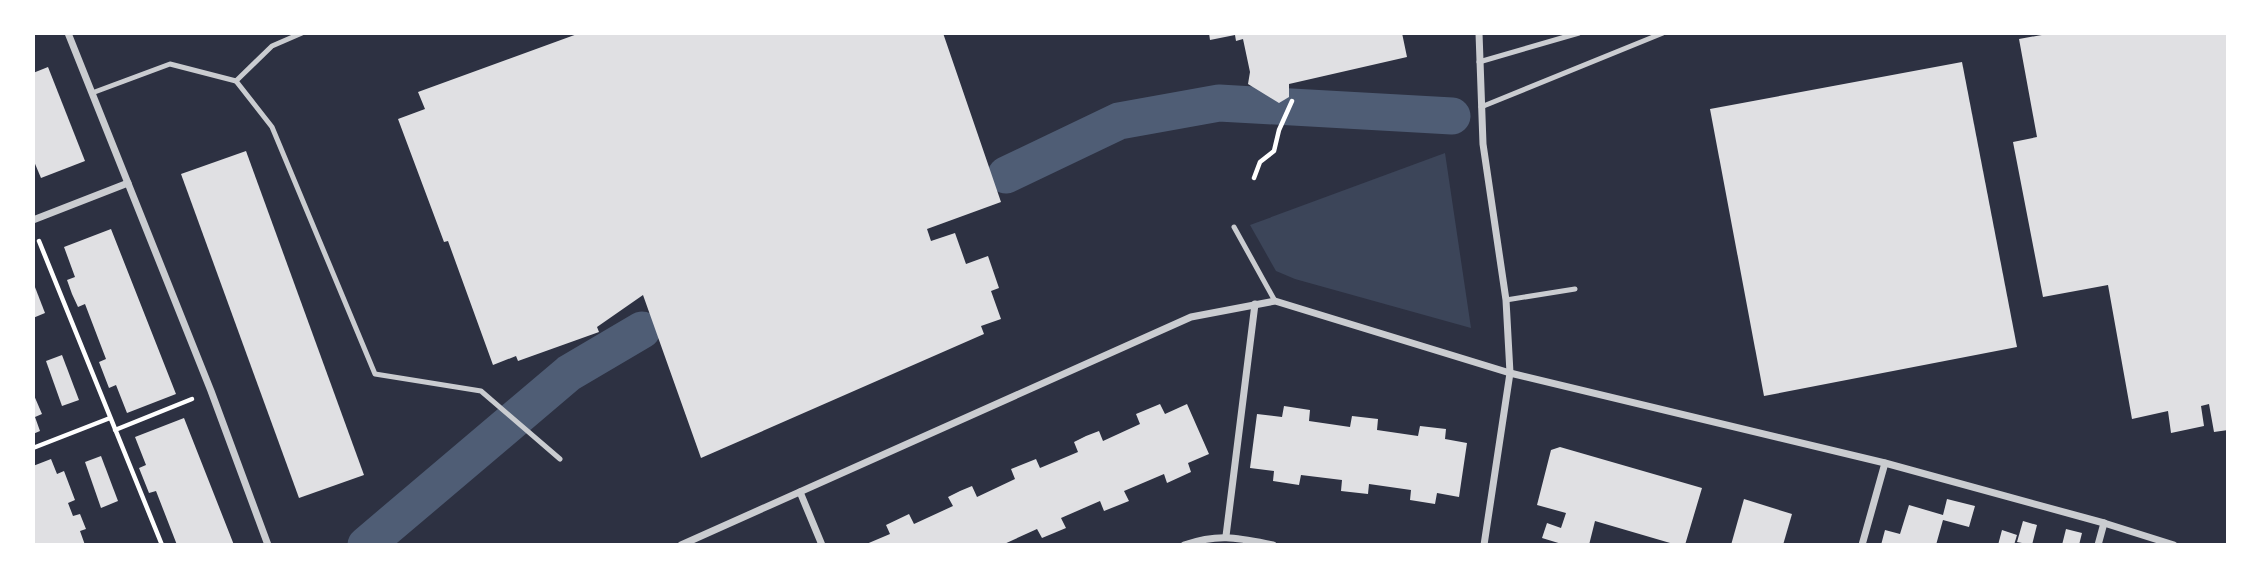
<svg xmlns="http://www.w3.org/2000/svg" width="2261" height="578" font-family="'Asap Condensed',sans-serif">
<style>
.green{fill:#3c4559}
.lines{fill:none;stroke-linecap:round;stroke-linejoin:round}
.canal{stroke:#4f5d75;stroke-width:37}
.building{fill:#e0e0e3}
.path{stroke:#fff;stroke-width:4.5}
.service{stroke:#caccd0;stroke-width:5}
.minor{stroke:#caccd0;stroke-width:7}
</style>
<rect width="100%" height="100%" fill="#2d3142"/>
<!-- green -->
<polygon class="green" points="1445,153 1471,328 1295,279 1276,271 1250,225"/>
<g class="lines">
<!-- canal -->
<g class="canal">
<polyline points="1006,175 1119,121 1219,103 1452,116"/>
<polyline points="366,545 569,373 642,330"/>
</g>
</g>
<!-- building -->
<g class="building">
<polygon points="580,33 943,33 1001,202 927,229 931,241 955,233 966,264 988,256 999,288 991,291 1001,319 981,326 984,334 701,458 643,295 597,327 599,332 518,361 516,356 493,365 448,241 444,242 398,119 425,109 418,92"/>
<polygon points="1209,33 1402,33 1407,57 1289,84 1289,97 1279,103 1248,84 1250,72 1243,39 1236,41 1235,35 1210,40"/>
<polygon points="2053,33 2228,33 2228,430 2214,432 2209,404 2201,406 2204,426 2171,433 2168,411 2132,419 2108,285 2043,297 2013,142 2037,137 2019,39"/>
<polygon points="1962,62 2017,347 1764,396 1710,109"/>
<polygon points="48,67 85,161 41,178 33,159 33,73"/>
<polygon points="246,151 364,475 299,498 181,174"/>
<polygon points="111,229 176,394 127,413 116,385 109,388 99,362 106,359 85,304 78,307 72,294 67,280 75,277 64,247"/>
<polygon points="33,282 45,313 33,318"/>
<polygon points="62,355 79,400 62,406 46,361"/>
<polygon points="33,393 42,414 35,417 40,431 33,434"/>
<polygon points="1160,404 1165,414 1187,404 1209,454 1188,463 1191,472 1167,483 1164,474 1124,491 1129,501 1104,511 1100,501 1061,518 1066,528 1042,538 1037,529 1002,545 864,545 890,534 886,525 909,514 914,524 953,506 948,497 960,491 972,486 977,497 1015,479 1011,469 1036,459 1040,468 1078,452 1074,442 1086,436 1099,431 1103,441 1140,424 1136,414"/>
<polygon points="1284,406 1310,410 1309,421 1350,427 1352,416 1378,419 1377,430 1418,436 1420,426 1446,429 1445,439 1467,443 1459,497 1437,493 1435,504 1410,500 1411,490 1369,484 1368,494 1341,491 1342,480 1301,475 1299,485 1273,481 1274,471 1250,468 1257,414 1282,417"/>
<polygon points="184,418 234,545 177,545 156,491 149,493 139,468 146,465 135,437"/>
<polygon points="1560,447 1702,488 1685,545 1677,545 1595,521 1589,545 1565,545 1542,538 1547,523 1561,528 1566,513 1537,505 1551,450"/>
<polygon points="101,456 118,501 101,508 85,462"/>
<polygon points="51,459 57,474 64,471 75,500 68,503 73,516 80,514 86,529 80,531 85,545 33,545 33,466"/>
<polygon points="1744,499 1792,514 1783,545 1731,545"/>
<polygon points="1947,499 1975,506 1969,527 1943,520 1936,545 1881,545 1885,530 1900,534 1909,505 1943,515"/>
<polygon points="2023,521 2037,525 2032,545 2017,542"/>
<polygon points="2066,529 2082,533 2079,545 2062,545"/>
<polygon points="2002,530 2017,535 2014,545 1998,545"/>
</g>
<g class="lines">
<!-- path -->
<g class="path">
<polyline points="1254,178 1260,162 1274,151 1279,130 1292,101"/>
<polyline points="39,241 162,545"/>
<polyline points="115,430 192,399"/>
<polyline points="33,448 110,418"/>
</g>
<!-- service -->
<g class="service">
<polyline points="1479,62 1579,33"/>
<polyline points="236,81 272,127 375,374 481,391 560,459"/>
<polyline points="92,93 170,64 236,81 272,46 302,33"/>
<polyline points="1481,107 1663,33"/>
<polyline points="1234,227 1275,301"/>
<polyline points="1506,300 1575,289"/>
</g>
<!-- minor -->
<g class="minor">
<polyline points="68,33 211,391 268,545"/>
<polyline points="1479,33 1483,144 1506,300 1510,373 1484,545"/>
<polyline points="33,220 128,183"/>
<polyline points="800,492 822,545"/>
<polyline points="1226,536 1255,304"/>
<polyline points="681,545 1191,317 1275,301 1510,373 1885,463 2104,523 2174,545"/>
<path d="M1184,545C1220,533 1238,538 1273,545"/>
<polyline points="1862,545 1885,463"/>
<polyline points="2098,545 2104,523"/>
</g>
</g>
<!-- border -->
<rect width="2261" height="578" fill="none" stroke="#ffffff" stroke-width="70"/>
</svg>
